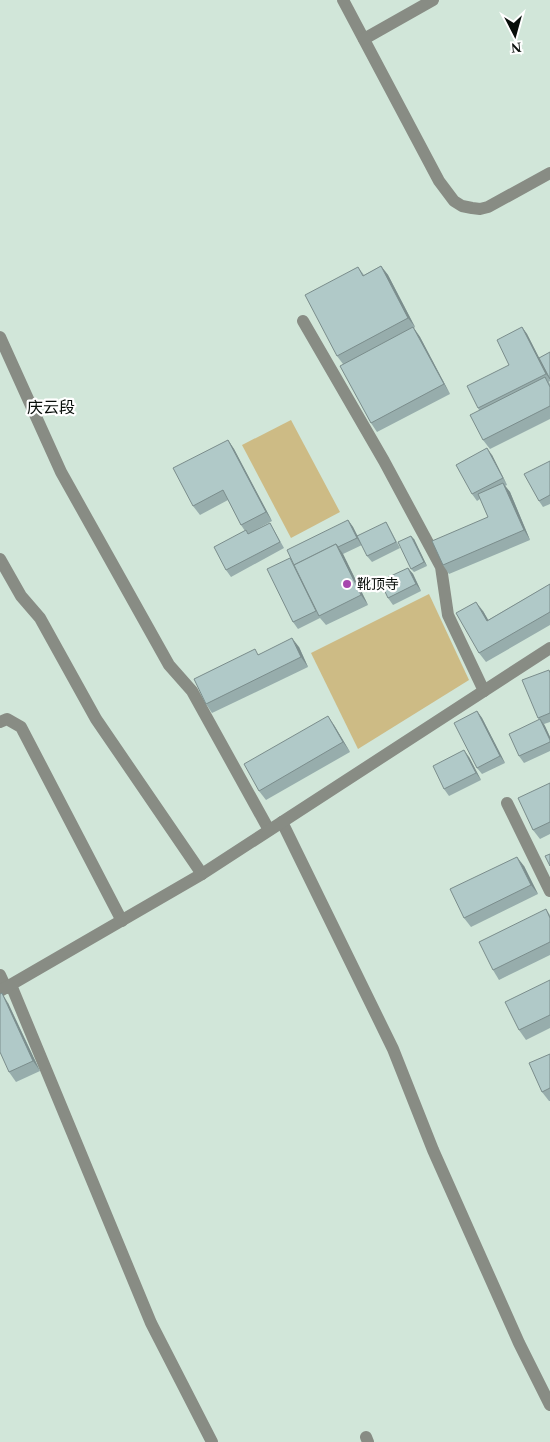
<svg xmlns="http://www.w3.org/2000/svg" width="550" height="1442" font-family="'Times New Roman','Noto Sans SC',serif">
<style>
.park{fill:#cdbb85}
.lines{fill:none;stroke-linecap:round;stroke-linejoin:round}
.minor{stroke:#888c84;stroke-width:12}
.wall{fill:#97adac}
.shaded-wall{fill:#7b8d8c}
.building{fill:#b0c9c8;stroke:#7b8d8c}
.poi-dot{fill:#a746ae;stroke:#fff;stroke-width:2}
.labels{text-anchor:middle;stroke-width:4.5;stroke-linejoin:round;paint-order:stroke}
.poi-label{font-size:14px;fill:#080e0a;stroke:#fff;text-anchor:start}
.quarter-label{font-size:16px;fill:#080e0a;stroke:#fff}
</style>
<rect width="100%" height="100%" fill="#d1e6d9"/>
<!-- park -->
<g class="park">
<polygon points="291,420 340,512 291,538 242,445"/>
<polygon points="429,594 469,680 358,749 311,653"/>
</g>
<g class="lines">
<!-- minor -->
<g class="minor">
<polyline points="343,0 439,181 454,201 462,206 472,208 480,209 488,207 550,173"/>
<polyline points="364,39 433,0"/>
<polyline points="303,321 384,461 441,567 448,615 484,691"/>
<polyline points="0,337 61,472 169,665 192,691 269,830"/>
<polyline points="0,559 21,596 40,618 96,719 202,874"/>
<polyline points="0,722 7,719 21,727 122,921"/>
<polyline points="507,803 550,891"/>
<polyline points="282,822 393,1049 433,1150 519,1343 550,1405"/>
<polyline points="0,975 6,988"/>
<polyline points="11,985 151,1323 212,1442"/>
<polyline points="0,991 202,874 550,648"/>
<polyline points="366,1437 368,1442"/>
</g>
</g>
<!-- wall -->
<g class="wall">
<polygon points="381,266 388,275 415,327 414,328 420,337 450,394 377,432 371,423 343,364 337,356 358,267 364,275"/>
<polygon points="522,327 527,334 539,358 550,352 550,381 549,382 550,384 550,419 490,449 483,440 479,410 478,408 509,365"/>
<polygon points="228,440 234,449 272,521 248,534 270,523 274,530 284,548 231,577 226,570 245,531 241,525 228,500 200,515 193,506"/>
<polygon points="492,455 507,485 505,486 510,492 530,540 449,574 443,565 488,517 480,499 477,501 472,494"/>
<polygon points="550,461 550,504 543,507 539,501"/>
<polygon points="348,520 353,527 362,545 343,554 368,605 326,625 320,618 298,629 293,622 294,564"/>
<polygon points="386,522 390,529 400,548 372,562 367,556"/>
<polygon points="414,539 427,566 414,572 411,569"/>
<polygon points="408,568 413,574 421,591 393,605 388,598"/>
<polygon points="550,584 550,625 486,662 479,653 483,611 488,620"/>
<polygon points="299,647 308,667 212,713 206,704 259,654"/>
<polygon points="550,672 550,722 544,724 550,737 550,751 524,763 519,756 539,720 538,718"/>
<polygon points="477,711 482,718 505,763 482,774 477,768"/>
<polygon points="334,725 350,752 266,800 259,791"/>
<polygon points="469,757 481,780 449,796 444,789"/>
<polygon points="550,783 550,834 540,839 533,830"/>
<polygon points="524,866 538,894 471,927 464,918"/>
<polygon points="546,909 550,915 550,955 499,980 493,970"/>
<polygon points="550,980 550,1028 526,1040 519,1030"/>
<polygon points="8,1003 40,1071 16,1082 9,1072"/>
<polygon points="550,1054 550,1101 549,1101 542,1092"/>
</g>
<!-- shaded-wall -->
<g class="shaded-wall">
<polygon points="381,266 388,275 415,327 408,318"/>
<polygon points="413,327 420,337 450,394 444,384"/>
<polygon points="522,327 527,334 550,379 546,374"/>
<polygon points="228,440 234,449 272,521 266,512"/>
<polygon points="487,448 492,455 507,485 503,478"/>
<polygon points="503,483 510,492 530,540 524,530"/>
<polygon points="348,520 353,527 362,545 357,538"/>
<polygon points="411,536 414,539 427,566 424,562"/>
<polygon points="336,544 343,554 368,605 361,595"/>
<polygon points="408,568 413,574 421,591 416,584"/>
<polygon points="476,602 483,611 494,630 487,621"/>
<polygon points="292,638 299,647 308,667 301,657"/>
<polygon points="477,711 482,718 505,763 500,756"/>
<polygon points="328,716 334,725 350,752 343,742"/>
<polygon points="540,719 545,726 550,737 550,740"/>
<polygon points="464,750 469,757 481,780 476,773"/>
<polygon points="517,857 524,866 538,894 531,885"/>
<polygon points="2,993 8,1003 40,1071 33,1061"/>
</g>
<!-- building -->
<g class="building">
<polygon points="381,266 408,318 337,356 305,295 358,267 363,276"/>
<polygon points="413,327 444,384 371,423 340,366"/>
<polygon points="522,327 546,374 478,408 467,386 509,365 497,340"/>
<polygon points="550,352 550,379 539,358"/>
<polygon points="545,377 550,387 550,406 483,440 470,415"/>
<polygon points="228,440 266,512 241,525 223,490 193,506 173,468"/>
<polygon points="487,448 503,478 472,494 456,465"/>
<polygon points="550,461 550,495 539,501 524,474"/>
<polygon points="503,483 524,530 443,565 432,541 488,517 478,494"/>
<polygon points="348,520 357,538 338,547 336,544 294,565 287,550"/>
<polygon points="386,522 396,542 367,556 357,536"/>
<polygon points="270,523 280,542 226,570 214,547 246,530 248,534"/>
<polygon points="411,536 424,562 411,569 398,542"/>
<polygon points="336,544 361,595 319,616 294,565"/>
<polygon points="290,558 316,611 293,622 267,569"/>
<polygon points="408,568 416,584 388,598 380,581"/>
<polygon points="550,584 550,612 479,653 456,613 476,602 487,621"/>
<polygon points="292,638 301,657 206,704 194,679 255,649 258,655"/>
<polygon points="549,670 550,673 550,713 538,718 522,680"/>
<polygon points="477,711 500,756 477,768 454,723"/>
<polygon points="328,716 343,742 259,791 244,764"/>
<polygon points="540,719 550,740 550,742 519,756 509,734"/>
<polygon points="464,750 476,773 444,789 433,766"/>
<polygon points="550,783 550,822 533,830 518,798"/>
<polygon points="550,854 550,866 545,856"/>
<polygon points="517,857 531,885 464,918 450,889"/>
<polygon points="546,909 550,918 550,942 493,970 479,942"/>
<polygon points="550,980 550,1015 519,1030 505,1002"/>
<polygon points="2,993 33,1061 9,1072 0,1052 0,994"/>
<polygon points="550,1054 550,1088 542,1092 529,1063"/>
</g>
<!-- markers -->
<circle class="poi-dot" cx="347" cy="584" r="5"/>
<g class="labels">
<!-- poi labels -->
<g class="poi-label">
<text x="357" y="589">靴顶寺</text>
</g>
<!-- quarter labels -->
<g class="quarter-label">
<text x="51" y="413">庆云段</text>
</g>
</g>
<!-- north arrow -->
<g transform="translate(515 35) rotate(174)" stroke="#ffffff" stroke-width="4" paint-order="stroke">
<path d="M0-4L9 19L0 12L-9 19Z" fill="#080e0a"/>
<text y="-8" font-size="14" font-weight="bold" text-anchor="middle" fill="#080e0a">N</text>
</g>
</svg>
